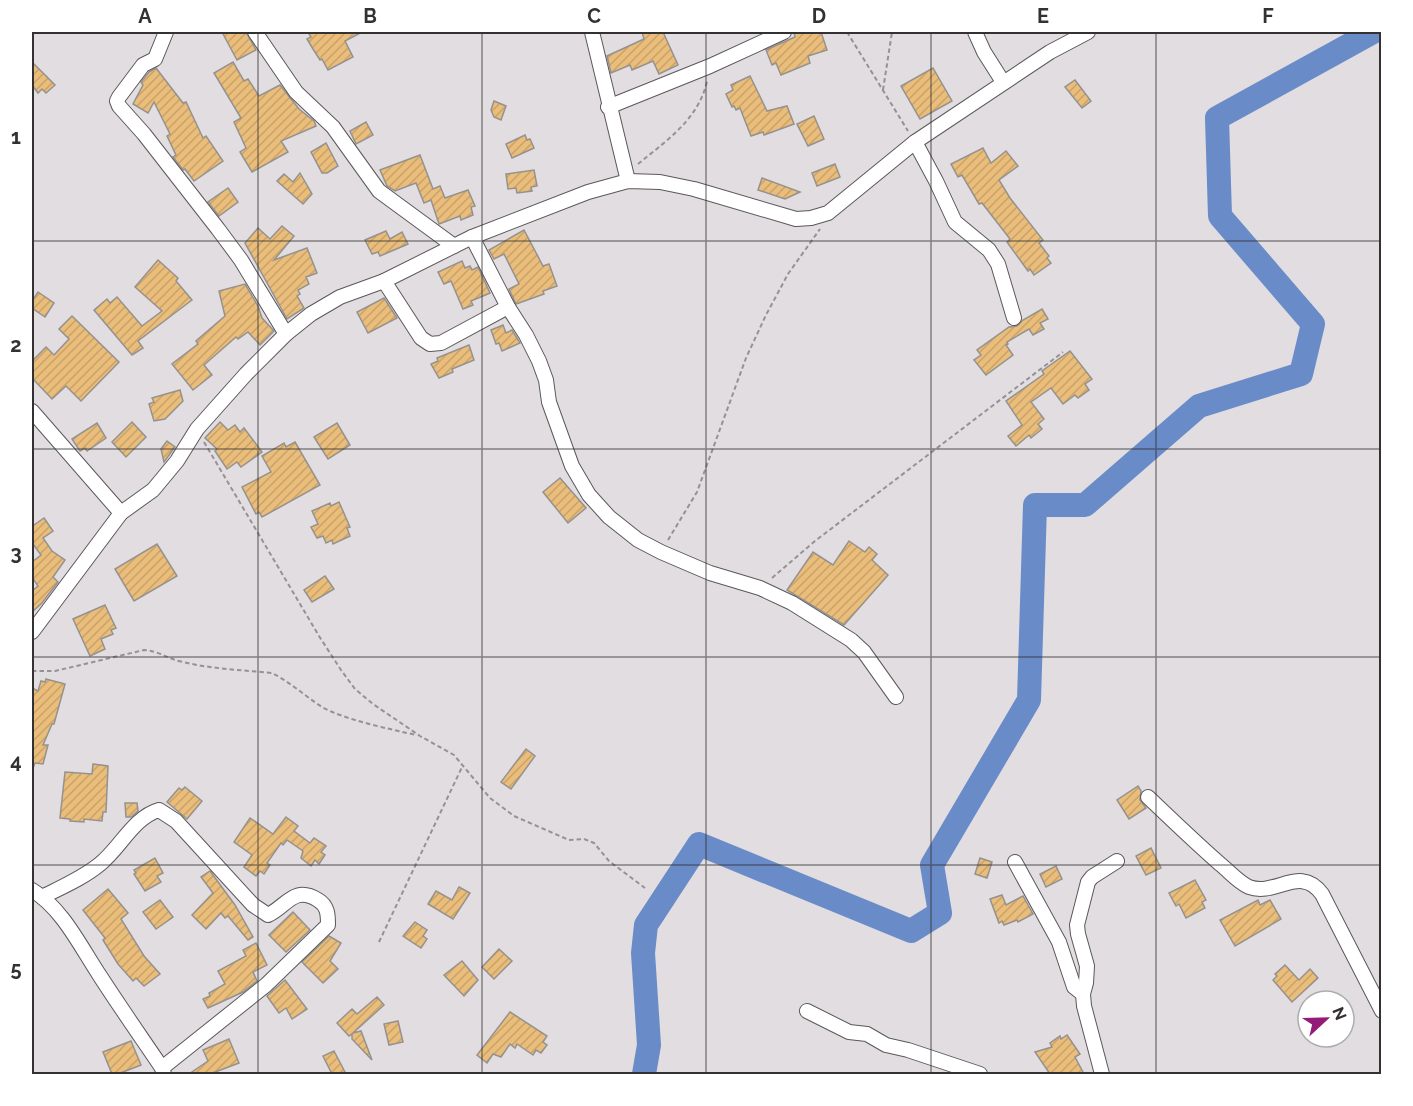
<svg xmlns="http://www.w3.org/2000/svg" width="1413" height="1106" font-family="Raleway,sans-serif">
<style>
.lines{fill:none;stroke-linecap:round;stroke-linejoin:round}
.river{stroke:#698bc7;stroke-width:24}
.building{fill:url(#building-hatch);stroke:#95928e;stroke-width:1.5}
.minor-casing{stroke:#5b575b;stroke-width:16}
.path{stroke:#959295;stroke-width:2;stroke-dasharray:4.5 3;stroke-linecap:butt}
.minor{stroke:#fff;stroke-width:14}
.grid{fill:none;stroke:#333132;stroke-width:1.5;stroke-opacity:0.55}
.neatline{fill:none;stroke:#333132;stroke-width:2}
.grid-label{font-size:20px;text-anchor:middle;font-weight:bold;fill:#333132}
</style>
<defs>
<pattern id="building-hatch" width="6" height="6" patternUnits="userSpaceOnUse" patternTransform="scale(1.5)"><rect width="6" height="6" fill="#eabd7a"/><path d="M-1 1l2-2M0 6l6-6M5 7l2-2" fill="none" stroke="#c9a36a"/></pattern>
</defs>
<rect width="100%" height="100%" fill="#e1dde1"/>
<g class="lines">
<!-- river -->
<polyline class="river" points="644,1074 649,1045 643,953 646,925 699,844 911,931 940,913 932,865 1029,700 1035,505 1085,505 1199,406 1301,374 1313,324 1220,216 1217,118 1373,32"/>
</g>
<!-- building -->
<g class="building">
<polygon points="222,32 246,32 256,50 237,60"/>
<polygon points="308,32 362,32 345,41 353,57 328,70 322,59 320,60 313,49 307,39 311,37"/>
<polygon points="642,32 663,32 678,65 659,74 653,61 632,70 630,65 611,73 607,56 644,39"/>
<polygon points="794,32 821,32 827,50 808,56 810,63 781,75 776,63 772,65 766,50 795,37"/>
<polygon points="32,62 55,85 46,93 42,89 38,93 32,85"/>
<polygon points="233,62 244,81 248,79 259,96 280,85 299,109 314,121 316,126 281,141 288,152 252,172 240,152 246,148 234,122 241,118 214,73"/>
<polygon points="156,68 183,103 186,102 203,138 206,136 223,161 194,181 185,169 183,170 173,157 176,155 167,136 170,134 154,102 148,113 133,104 143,85 141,82 149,72"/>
<polygon points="933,68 952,101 920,119 901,86"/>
<polygon points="750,76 767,111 787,106 794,124 764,135 763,132 751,136 740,108 736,110 734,106 732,107 726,94 733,90 731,85"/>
<polygon points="1075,80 1091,101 1082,108 1065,87"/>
<polygon points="494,101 506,106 501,120 494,117 491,110"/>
<polygon points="814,116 824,139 808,146 797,124"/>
<polygon points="366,122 373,135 356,144 350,131"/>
<polygon points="525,135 527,140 530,139 534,148 512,158 506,144"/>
<polygon points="326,143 338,166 327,173 322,173 311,152"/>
<polygon points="983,148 991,163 1006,151 1018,166 999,180 1010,198 1043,240 1039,243 1049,256 1047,258 1051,263 1034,275 1030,269 1028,271 1007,242 1010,239 982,203 979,204 962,175 958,177 951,164"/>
<polygon points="420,155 433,189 440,186 445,198 468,190 475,206 471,207 473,215 461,220 460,216 439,224 431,200 424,203 416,183 395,191 387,186 380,170"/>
<polygon points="835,164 840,177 817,186 812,173"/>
<polygon points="534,170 537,186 531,187 532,191 517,193 516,188 508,189 506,174"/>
<polygon points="300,173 312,194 303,204 277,181 284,174 293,182"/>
<polygon points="762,178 800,192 785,199 758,190"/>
<polygon points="228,188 238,202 219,216 208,202"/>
<polygon points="282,226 294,236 274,260 307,248 317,273 306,277 309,284 298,290 300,294 297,296 304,308 287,319 245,243 258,228 270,239"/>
<polygon points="524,230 543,266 549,264 557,286 543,291 544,294 516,304 509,289 519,284 504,254 494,259 489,250"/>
<polygon points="386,231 390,239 402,232 408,244 380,256 378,252 372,254 365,240"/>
<polygon points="158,260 178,278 176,281 192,300 138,341 143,348 132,355 94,310 107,299 110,303 117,297 142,326 162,311 135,287"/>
<polygon points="462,261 465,268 470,266 472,270 478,267 490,293 471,301 473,305 463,309 451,281 444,284 438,272"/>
<polygon points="245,284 258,306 262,318 274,331 260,345 248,332 238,339 236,337 204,365 212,375 193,390 172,364 198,344 196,341 225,316 219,291"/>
<polygon points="38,292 54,303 45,317 32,308 32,301"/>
<polygon points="384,298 397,318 368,333 357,312"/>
<polygon points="1042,309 1048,319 1040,323 1044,329 1033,335 1029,329 1007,342 1008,344 1006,345 1013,355 986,375 974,360 981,355 977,350 1009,327 1017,326 1023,320"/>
<polygon points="72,316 119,362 81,401 66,386 52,399 32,378 32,361 46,347 54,355 69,339 59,329"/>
<polygon points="503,325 506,333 512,330 520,343 502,351 499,343 496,344 491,330"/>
<polygon points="469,345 474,360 452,369 453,372 439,378 431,364 438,361 437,358"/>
<polygon points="1070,351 1092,379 1085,384 1089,390 1078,398 1075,395 1063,404 1051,388 1031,402 1044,419 1038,424 1042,429 1031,438 1029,435 1016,446 1008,436 1022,425 1006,401 1044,374 1042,371"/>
<polygon points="180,390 183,401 165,419 154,421 149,404 154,402 152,398"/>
<polygon points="132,422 146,437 126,457 112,442"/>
<polygon points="220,422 228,430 235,425 240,432 244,428 262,452 241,467 237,462 227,469 215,451 217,449 205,438"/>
<polygon points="97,423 106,438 87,451 85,448 80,451 72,439"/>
<polygon points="337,423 350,445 328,459 314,437"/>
<polygon points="167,441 175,447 164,462 161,449"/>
<polygon points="295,442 320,485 262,517 259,512 256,514 242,487 271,472 262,456 284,443 286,447"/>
<polygon points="560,478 586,508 568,523 543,492"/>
<polygon points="339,502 350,527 347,528 350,536 333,544 332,540 326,543 323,536 317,538 311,527 318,524 312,511 330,503 331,506"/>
<polygon points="44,518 53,531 43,538 52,551 65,560 53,577 58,582 42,603 32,612 32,591 38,586 32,577 32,562 41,555 33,544 32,545 32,521 34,525"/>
<polygon points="849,541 865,552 869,547 877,554 872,560 888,575 844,625 787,590 813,552 833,565"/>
<polygon points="157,544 177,576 134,601 115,569"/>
<polygon points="325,576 334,589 312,602 304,590"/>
<polygon points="105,605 116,628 111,630 113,634 101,639 105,649 90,656 73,619"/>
<polygon points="46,679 65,684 54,724 52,724 43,745 48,745 43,764 35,763 32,771 32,688 38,691 41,681 45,682"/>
<polygon points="526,749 535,756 511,789 501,782"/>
<polygon points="93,764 108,766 106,812 103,812 102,821 84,819 84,822 70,821 70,819 60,818 65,772 92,774"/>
<polygon points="1138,786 1141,791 1140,800 1146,808 1129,819 1117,800"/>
<polygon points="185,787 202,801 187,819 167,802 179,788 182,790"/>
<polygon points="125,803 137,803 138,811 131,817 126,817"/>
<polygon points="286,817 298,826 294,831 310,843 314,838 326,846 321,852 325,855 319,864 315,860 311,866 301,858 303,851 287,840 283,845 281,843 267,863 270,865 264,874 260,871 256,876 244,867 252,855 234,842 250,818 273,834"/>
<polygon points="1151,848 1161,868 1146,875 1136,856"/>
<polygon points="155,858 163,873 157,876 161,882 145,891 134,874 136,873 134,870"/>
<polygon points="980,858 992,862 987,878 975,874"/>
<polygon points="1056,866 1062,879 1046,887 1040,874"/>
<polygon points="210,871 235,905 253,937 248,940 228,916 225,918 221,913 206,929 192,915 213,893 201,877"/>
<polygon points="1195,880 1206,900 1202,902 1205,908 1186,918 1179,904 1176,906 1169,893"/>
<polygon points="459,887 470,893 453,919 428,904 436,891 452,900"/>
<polygon points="108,889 128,913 121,919 144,956 160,974 144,986 136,978 133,981 118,964 103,940 105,938 83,910"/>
<polygon points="1002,895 1006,905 1023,896 1033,914 1018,922 1017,920 1004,925 1002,921 999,923 990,899"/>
<polygon points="160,900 173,917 156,929 143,912"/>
<polygon points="1258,900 1260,905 1270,900 1281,919 1235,946 1220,920"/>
<polygon points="293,912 310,930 286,952 269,935"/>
<polygon points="415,922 427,930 423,936 427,939 421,948 403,936"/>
<polygon points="329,936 341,943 330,961 338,969 323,983 302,962"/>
<polygon points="256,943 267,965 253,972 257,981 243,992 208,1008 203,999 210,996 209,993 225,984 218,971 246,956 243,950"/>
<polygon points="499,949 512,961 494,979 482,967"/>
<polygon points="462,961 478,980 464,996 444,975"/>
<polygon points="1285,965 1299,980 1310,969 1318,978 1292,1002 1273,980 1277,976 1275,974"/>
<polygon points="285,980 307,1009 292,1019 286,1008 279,1013 267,996"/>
<polygon points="377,997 384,1005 353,1033 361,1031 372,1060 352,1039 352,1034 349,1036 337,1023 352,1009 357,1014"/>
<polygon points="510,1012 547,1036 543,1042 547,1045 541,1053 536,1050 533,1055 517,1044 515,1048 510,1044 501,1057 493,1054 487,1063 477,1055"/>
<polygon points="398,1021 403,1042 389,1045 384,1024"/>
<polygon points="1067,1035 1080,1054 1075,1057 1084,1074 1050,1074 1035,1052 1052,1047 1050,1043 1060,1036 1061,1039"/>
<polygon points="229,1039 239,1063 210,1074 189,1074 208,1061 203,1050"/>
<polygon points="131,1041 141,1065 118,1074 112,1074 103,1052"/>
<polygon points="334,1051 346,1074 332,1074 323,1056"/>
</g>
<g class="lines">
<!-- minor casing -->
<g class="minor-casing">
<g id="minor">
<polyline points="166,32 155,59 143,65 119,97 117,101 119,106 144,134 218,229 241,260 286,334"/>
<polyline points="255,32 296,92 333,127 379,191 454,246"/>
<polyline points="592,32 628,181"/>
<polyline points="975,32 984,52 1003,82"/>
<polyline points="608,107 710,66 784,32"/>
<polyline points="915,142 936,181 955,222 989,250 998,264 1014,318"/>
<polyline points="472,237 508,307 526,335 539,361 546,380 549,402 572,466 589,495 609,517 638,540 661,552 710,573 760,588 792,603 851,640 864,652 896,697"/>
<polyline points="384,281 421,338 430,344 441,343 508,307"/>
<polyline points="32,411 121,513"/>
<polyline points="32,632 121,513 153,490 177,461 197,429 246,374 286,334 311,314 340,297 384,281 472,237 588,192 628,181 660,182 694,189 796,219 811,218 828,213 915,142 1050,52 1088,32"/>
<path d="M1148,797C1172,820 1195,842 1220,864C1229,871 1238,882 1249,887C1276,897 1300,864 1322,894L1382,1011"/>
<polyline points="1015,862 1059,942 1074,987 1083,994"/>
<path d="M32,890C63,909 80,946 100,976C120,1007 141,1037 162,1068L164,1074"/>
<path d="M42,897C62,887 83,878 100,864C120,848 134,817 159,810L176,821L253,905L268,915C287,906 294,885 318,900C328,906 328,915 328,925L266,985L162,1068"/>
<polyline points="807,1011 849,1032 867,1034 886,1045 908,1050 980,1074"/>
<polyline points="1102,1074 1084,1006 1083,994 1086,983 1087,966 1078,934 1077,925 1088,882 1092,877 1117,861"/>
</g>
</g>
<!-- path -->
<g class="path">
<polyline points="847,32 908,131"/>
<polyline points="883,90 892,32"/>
<path d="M638,164C666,141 699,119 707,81"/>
<polyline points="204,442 319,636 341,670 355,689 373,704 420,736 454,755 490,798 514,816 569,840 584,839 594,843 609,861 645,888"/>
<polyline points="668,540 697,492 746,358 766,315 788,274 820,229"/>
<polyline points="772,578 815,541 1063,352"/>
<path d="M32,671H55L144,650C160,651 167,659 183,662C212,669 242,670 272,673C290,682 305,696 322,707C345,720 390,729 416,735"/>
<polyline points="379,942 463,765"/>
</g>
<!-- minor -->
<use href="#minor" class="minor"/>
</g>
<!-- grid -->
<path class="grid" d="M258,32V1074M482,32V1074M706,32V1074M931,32V1074M1156,32V1074M32,241H1382M32,449H1382M32,657H1382M32,865H1382"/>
<!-- border -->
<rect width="1413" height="1106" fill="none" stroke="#ffffff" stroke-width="66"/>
<!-- north arrow -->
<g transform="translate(1326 1019) rotate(68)"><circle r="28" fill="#ffffff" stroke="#adadad" stroke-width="1.5"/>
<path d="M0-4.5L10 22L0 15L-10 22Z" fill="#941c79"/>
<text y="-9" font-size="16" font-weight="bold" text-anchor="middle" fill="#333132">N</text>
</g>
<rect x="33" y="33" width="1347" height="1040" class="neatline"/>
<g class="grid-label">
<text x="145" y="23">A</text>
<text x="370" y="23">B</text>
<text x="594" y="23">C</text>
<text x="819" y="23">D</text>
<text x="1043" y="23">E</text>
<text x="1268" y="23">F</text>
<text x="16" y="144">1</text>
<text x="16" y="352">2</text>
<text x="16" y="560">3</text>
<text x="16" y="768">4</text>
<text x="16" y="976">5</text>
</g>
</svg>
